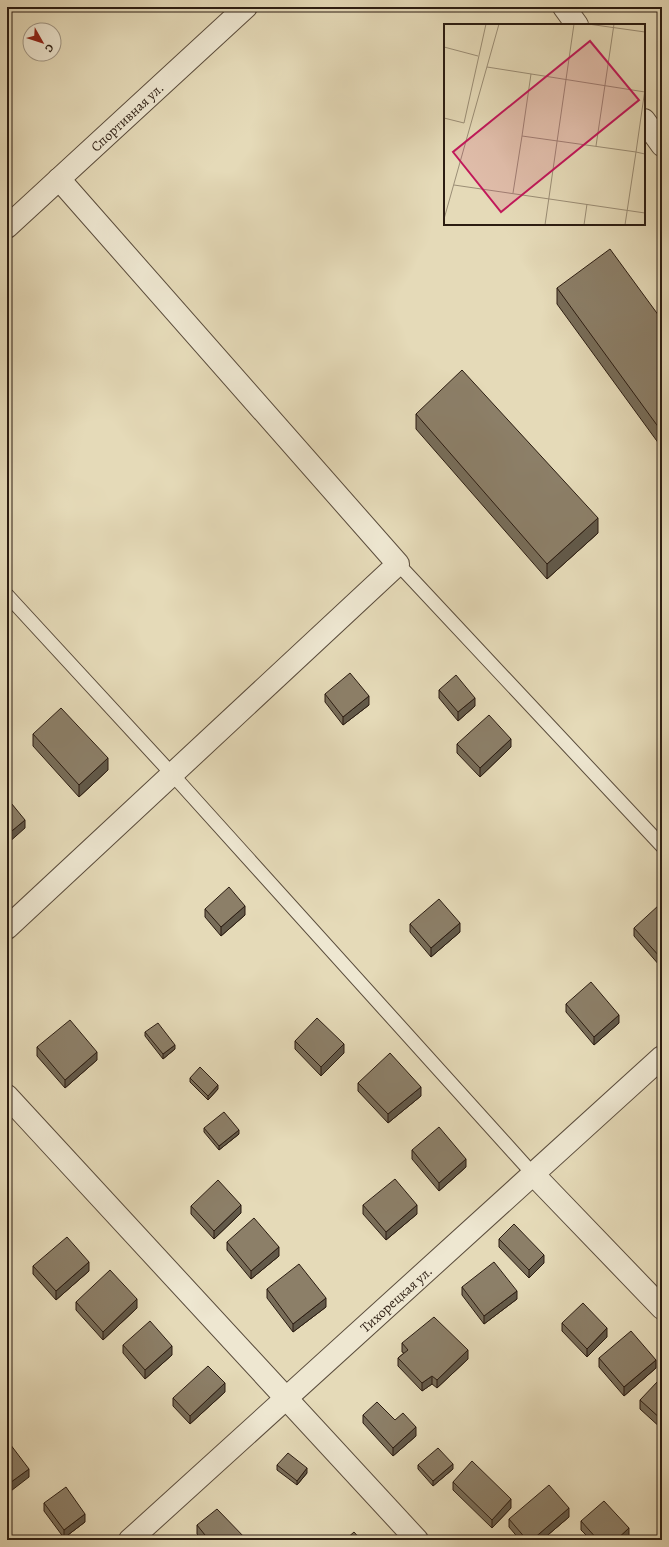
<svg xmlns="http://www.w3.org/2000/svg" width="669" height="1547" font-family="Alegreya,serif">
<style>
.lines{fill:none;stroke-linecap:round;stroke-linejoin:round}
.lane-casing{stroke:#5a4c3c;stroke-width:15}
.street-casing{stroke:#5a4c3c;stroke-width:24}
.lane{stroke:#eee7d1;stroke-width:13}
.street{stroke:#eee7d1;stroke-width:22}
.wall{fill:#786d59;stroke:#2c1d12}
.shaded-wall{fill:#625949;stroke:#2c1d12}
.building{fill:#8c7f68;stroke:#2c1d12}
.labels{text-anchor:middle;stroke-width:3.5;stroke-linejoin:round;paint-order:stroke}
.street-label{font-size:14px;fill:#2c1d12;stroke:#eee7d1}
.inset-road{fill:none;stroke:#9b8e76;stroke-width:1}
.view{fill:#c2185b;fill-opacity:0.15;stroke:#c2185b;stroke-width:2}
.inset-edge{fill:none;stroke:#2c1d12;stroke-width:2}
</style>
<rect width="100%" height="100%" fill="#e5dab8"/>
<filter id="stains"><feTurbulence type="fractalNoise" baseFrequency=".005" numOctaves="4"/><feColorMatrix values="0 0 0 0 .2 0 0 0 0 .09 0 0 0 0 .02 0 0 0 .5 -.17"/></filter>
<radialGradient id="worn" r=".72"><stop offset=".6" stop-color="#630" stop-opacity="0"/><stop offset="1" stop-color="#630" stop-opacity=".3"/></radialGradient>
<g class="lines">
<!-- lane casing -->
<g class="lane-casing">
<g id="lane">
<polyline points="398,564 662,846"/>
<polyline points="7,595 172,774 533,1174"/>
</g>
</g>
<!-- street casing -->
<g class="street-casing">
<g id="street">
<polyline points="564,7 577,25"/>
<polyline points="644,120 662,145"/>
<polyline points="7,227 246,7"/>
<polyline points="7,928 398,564 59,179"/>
<polyline points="7,1096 417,1540"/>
<polyline points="533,1174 662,1308"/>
<polyline points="130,1540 662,1057"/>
</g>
</g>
<!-- lane -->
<use href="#lane" class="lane"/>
<!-- street -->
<use href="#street" class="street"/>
</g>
<!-- wall -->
<g class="wall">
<polygon points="557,288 662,320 662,448 557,304"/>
<polygon points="416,414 598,533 547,579 416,429"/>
<polygon points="439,690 475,706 458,721 439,698"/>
<polygon points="325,694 369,705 343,725 325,702"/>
<polygon points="33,734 108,770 79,797 33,746"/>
<polygon points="457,744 511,747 480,777 457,753"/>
<polygon points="662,908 660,966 634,936 634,928"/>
<polygon points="205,909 245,915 221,936 205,917"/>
<polygon points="410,924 460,932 431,957 410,932"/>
<polygon points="566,1004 619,1023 594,1045 566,1012"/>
<polygon points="145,1032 175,1049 163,1059 145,1036"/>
<polygon points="295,1041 344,1053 321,1076 295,1049"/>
<polygon points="37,1047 97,1060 65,1088 37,1056"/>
<polygon points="190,1078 218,1089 208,1100 190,1082"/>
<polygon points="358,1083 421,1096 388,1123 358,1091"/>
<polygon points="204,1128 239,1134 219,1150 204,1132"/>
<polygon points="412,1150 466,1167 439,1191 412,1159"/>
<polygon points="363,1205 417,1214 386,1240 363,1214"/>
<polygon points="191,1206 241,1213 214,1239 191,1214"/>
<polygon points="499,1239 544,1263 529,1278 499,1247"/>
<polygon points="227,1242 279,1256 251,1279 227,1250"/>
<polygon points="33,1266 89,1271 56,1300 33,1274"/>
<polygon points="462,1287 517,1299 484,1324 462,1295"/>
<polygon points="267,1289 326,1307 293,1332 267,1298"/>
<polygon points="76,1302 137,1308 103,1340 76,1310"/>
<polygon points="562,1323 607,1337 587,1357 562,1331"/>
<polygon points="402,1343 468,1359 437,1388 432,1384 422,1391 398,1366 398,1358 404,1353 402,1352"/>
<polygon points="123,1345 172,1355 145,1379 123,1353"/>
<polygon points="599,1358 656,1368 624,1396 599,1367"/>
<polygon points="662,1385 662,1429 640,1409 640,1400"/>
<polygon points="225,1392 190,1424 173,1406 173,1398"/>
<polygon points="363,1415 395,1420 416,1436 393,1456 363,1423"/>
<polygon points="277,1465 307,1473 297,1485 277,1470"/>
<polygon points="418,1465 453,1469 433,1486 418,1469"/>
<polygon points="453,1482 511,1508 492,1528 453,1490"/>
<polygon points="44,1503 85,1522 64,1538 44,1511"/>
<polygon points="569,1517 542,1540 520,1540 509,1527 509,1519"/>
<polygon points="581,1521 629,1537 625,1540 591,1540 581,1530"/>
<polygon points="197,1525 247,1540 202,1540 197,1534"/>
</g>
<!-- shaded-wall -->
<g class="shaded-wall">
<polygon points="598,518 598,533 547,579 547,564"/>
<polygon points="369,696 369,705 343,725 343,717"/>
<polygon points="475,698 475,706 458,721 458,712"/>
<polygon points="511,739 511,747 480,777 480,768"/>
<polygon points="108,758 108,770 79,797 79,785"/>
<polygon points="25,820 25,828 7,844 7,835"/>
<polygon points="245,906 245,915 221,936 221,927"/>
<polygon points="460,923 460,932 431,957 431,948"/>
<polygon points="662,956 662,964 660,966 660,957"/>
<polygon points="619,1015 619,1023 594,1045 594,1037"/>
<polygon points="344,1044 344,1053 321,1076 321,1067"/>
<polygon points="175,1045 175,1049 163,1059 163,1054"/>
<polygon points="97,1052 97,1060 65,1088 65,1080"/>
<polygon points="218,1085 218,1089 208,1100 208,1096"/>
<polygon points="421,1087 421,1096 388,1123 388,1114"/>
<polygon points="239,1130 239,1134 219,1150 219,1146"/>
<polygon points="466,1159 466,1167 439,1191 439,1183"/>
<polygon points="241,1205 241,1213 214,1239 214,1231"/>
<polygon points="417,1205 417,1214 386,1240 386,1232"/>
<polygon points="279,1247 279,1256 251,1279 251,1271"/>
<polygon points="544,1255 544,1263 529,1278 529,1270"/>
<polygon points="89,1262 89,1271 56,1300 56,1291"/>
<polygon points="517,1291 517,1299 484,1324 484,1316"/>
<polygon points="326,1298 326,1307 293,1332 293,1324"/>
<polygon points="137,1299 137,1308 103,1340 103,1332"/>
<polygon points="607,1328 607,1337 587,1357 587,1349"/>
<polygon points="172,1346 172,1355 145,1379 145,1370"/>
<polygon points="468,1350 468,1359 437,1388 437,1380"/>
<polygon points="656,1360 656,1368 624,1396 624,1387"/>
<polygon points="432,1376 432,1384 422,1391 422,1383"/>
<polygon points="225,1383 225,1392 190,1424 190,1416"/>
<polygon points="416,1427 416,1436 393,1456 393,1448"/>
<polygon points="453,1464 453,1469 433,1486 433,1481"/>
<polygon points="307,1468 307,1473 297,1485 297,1481"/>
<polygon points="29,1469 29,1477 7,1494 7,1485"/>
<polygon points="511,1499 511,1508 492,1528 492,1520"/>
<polygon points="569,1508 569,1517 542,1540 532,1540"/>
<polygon points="85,1514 85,1522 64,1538 64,1530"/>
<polygon points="629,1528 629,1537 625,1540 616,1540"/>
</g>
<!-- building -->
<g class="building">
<polygon points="610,249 662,320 662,432 557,288"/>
<polygon points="462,370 598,518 547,564 416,414"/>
<polygon points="350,673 369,696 343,717 325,694"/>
<polygon points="456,675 475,698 458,712 439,690"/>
<polygon points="61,708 108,758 79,785 33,734"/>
<polygon points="489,715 511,739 480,768 457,744"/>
<polygon points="7,798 25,820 7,835"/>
<polygon points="229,887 245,906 221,927 205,909"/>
<polygon points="439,899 460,923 431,948 410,924"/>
<polygon points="659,905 662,908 662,956 660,957 634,928"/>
<polygon points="591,982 619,1015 594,1037 566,1004"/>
<polygon points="317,1018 344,1044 321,1067 295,1041"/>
<polygon points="70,1020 97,1052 65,1080 37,1047"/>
<polygon points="158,1023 175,1045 163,1054 145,1032"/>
<polygon points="390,1053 421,1087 388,1114 358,1083"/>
<polygon points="200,1067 218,1085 208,1096 190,1078"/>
<polygon points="224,1112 239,1130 219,1146 204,1128"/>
<polygon points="439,1127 466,1159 439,1183 412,1150"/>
<polygon points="395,1179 417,1205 386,1232 363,1205"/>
<polygon points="218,1180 241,1205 214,1231 191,1206"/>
<polygon points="254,1218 279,1247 251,1271 227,1242"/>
<polygon points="514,1224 544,1255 529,1270 499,1239"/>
<polygon points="67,1237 89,1262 56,1291 33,1266"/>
<polygon points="494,1262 517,1291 484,1316 462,1287"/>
<polygon points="299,1264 326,1298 293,1324 267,1289"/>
<polygon points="110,1270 137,1299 103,1332 76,1302"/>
<polygon points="583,1303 607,1328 587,1349 562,1323"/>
<polygon points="434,1317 468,1350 437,1380 432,1376 422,1383 398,1358 408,1350 402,1343"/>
<polygon points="150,1321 172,1346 145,1370 123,1345"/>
<polygon points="631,1331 656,1360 624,1387 599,1358"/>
<polygon points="208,1366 225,1383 190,1416 173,1398"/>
<polygon points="658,1381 662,1385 662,1420 640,1400"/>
<polygon points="377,1402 395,1420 403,1413 416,1427 393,1448 363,1415"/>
<polygon points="7,1440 29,1469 7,1485"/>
<polygon points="438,1448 453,1464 433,1481 418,1465"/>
<polygon points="288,1453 307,1468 297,1481 277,1465"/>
<polygon points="472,1461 511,1499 492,1520 453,1482"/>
<polygon points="549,1485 569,1508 532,1540 527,1540 509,1519"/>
<polygon points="66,1487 85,1514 64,1530 44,1503"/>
<polygon points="604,1501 629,1528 616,1540 598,1540 581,1521"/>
<polygon points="217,1509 247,1540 209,1540 197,1525"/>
<polygon points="354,1532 361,1540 345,1540"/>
</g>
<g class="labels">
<!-- street labels -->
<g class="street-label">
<text transform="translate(127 117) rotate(-43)" y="5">Спортивная ул.</text>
<text transform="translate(396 1299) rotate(-42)" y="5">Тихорецкая ул.</text>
</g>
</g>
<!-- overview -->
<g transform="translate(444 24)">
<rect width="201" height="201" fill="#e5dab8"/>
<path class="inset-road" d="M144,0L201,8M0,23L34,32M43,43L201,68M0,94L20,99L42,0M78,112L87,50M152,122L170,0M10,161L201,189M69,169L78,112L192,128L201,65M0,195L55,0M101,201L130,0M140,201L143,180M181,201L192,128L201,130"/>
<path class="view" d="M146,17L195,76L57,188L9,128Z"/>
<rect width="201" height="201" class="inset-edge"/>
</g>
<!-- margin -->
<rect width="669" height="1547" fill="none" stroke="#e5dab8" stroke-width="24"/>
<rect x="8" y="8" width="653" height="1531" fill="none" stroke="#2c1d12" stroke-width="2"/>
<rect x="12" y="12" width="645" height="1523" fill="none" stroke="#2c1d12"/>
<!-- north arrow -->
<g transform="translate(42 42) rotate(129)"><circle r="19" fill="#eee7d1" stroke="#a09685"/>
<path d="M0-3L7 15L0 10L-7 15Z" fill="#8f2418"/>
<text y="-6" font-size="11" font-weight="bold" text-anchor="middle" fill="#2c1d12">С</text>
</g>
<rect width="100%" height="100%" filter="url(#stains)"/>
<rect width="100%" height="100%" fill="url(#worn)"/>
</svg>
